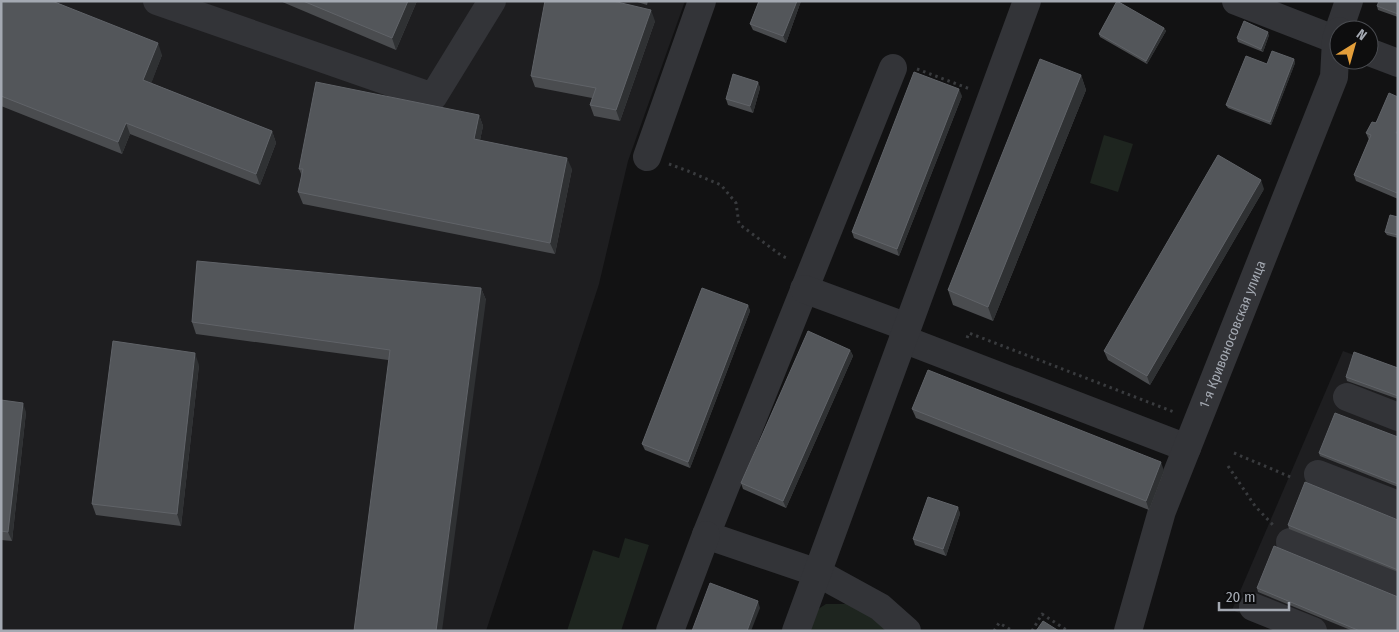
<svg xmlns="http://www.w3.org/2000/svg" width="1399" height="632" font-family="'Fira Sans Condensed',sans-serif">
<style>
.built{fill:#1e1e20}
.green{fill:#1e251f}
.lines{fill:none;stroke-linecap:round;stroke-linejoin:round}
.path{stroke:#393b3e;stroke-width:3;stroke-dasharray:2.5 4;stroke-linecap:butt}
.minor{stroke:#333438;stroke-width:28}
.wall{fill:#4a4c4f}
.shaded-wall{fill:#2f3133}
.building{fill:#53565a;stroke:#606368}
.labels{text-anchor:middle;stroke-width:5;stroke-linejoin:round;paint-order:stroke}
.street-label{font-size:14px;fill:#a4a9b2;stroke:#0d0d0e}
</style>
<rect width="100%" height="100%" fill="#121213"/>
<!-- built -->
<g class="built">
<polygon points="1,1 685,1 628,161 599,284 486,631 1,631"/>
<polygon points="1343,351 1398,371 1398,631 1284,631 1232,610"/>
</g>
<!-- green -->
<g class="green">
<polygon points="1104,135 1133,144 1118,192 1090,183"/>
<polygon points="625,538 649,545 621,631 567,631 593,550 619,558"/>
<polygon points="826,604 851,604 883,620 890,631 811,631 812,613"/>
</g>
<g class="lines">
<!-- path -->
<g class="path">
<polyline points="917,69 970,89"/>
<polyline points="669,164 688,171 721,185 736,203 739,224 782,256 789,259"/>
<polyline points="967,338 969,333 1174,412"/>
<polyline points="1234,453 1293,478"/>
<polyline points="1228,466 1255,506 1273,525"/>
<polyline points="994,631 999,623 1013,631"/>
<polyline points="1032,631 1042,614 1068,631"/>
</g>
<!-- minor -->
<g class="minor">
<polyline points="157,1 433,97 492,1"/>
<polyline points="1236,1 1339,41"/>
<polyline points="1339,30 1349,1"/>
<polyline points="1369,52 1398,63"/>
<polyline points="893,68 706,535 818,573 880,607 907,631"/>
<polyline points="647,157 702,1"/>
<polyline points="804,289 907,327"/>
<polyline points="903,339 1187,448"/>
<polyline points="1347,397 1398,417"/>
<polyline points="1318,474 1398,505"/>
<polyline points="1290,542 1398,585"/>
<polyline points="1253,607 1313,631"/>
<polyline points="670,631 706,535"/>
<polyline points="796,631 1027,1"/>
<path id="s1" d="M1128,631L1162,511L1334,77L1336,40L1339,31"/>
</g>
</g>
<!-- wall -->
<g class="wall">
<polygon points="1,1 162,55 151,83 272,131 276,143 260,185 130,134 122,154 1,106"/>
<polygon points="280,1 417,1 396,50"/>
<polygon points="634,1 648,1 647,5"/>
<polygon points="759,1 801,1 786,43 753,30 750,24"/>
<polygon points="1398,1 1398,17 1378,10 1377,6"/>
<polygon points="655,21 620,121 594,116 590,105 592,98 535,87 531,76"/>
<polygon points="1164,28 1166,31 1147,64 1100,37 1099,34"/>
<polygon points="1269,35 1263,52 1238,42 1237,38"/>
<polygon points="1294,59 1295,63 1271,125 1228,108 1226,105 1267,64"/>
<polygon points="1081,75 1086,90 993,321 953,305 948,290"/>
<polygon points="758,82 760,88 753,113 728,105 726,99"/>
<polygon points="962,96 899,256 854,238 852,232"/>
<polygon points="1398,97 1398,199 1356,181 1354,175 1369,140 1366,133"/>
<polygon points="479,115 483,126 480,140 572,169 555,254 303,204 298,192 302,176 299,169"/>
<polygon points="1264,189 1150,385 1108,360 1104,351"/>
<polygon points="1398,217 1398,238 1387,235 1385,232"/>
<polygon points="481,288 486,300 388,360 196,334 192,322"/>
<polygon points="748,305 750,311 690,468 645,450 642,444"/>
<polygon points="850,350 853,356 786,508 743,489 741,483"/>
<polygon points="199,365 181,526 96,515 92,504"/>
<polygon points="1398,368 1398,399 1347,381 1346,377"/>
<polygon points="1,400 26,412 12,541 1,540"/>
<polygon points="912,409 1164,471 1149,510 916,418"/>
<polygon points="1398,437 1398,487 1320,456 1319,453"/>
<polygon points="958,507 960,514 946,556 915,545 913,539"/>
<polygon points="1398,520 1398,572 1289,529 1288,525"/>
<polygon points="1257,588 1398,631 1353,631 1258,592"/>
</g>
<!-- shaded-wall -->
<g class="shaded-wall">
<polygon points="408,1 417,1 396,50 392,38"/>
<polygon points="797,1 801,1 786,43 783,36"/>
<polygon points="651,10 655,21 620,121 616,110"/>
<polygon points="1164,28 1166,31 1147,64 1146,61"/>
<polygon points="1268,32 1269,35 1263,52 1261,49"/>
<polygon points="158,43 162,55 148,92 143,80"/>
<polygon points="1294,59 1295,63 1271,125 1270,122"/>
<polygon points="1081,75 1086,90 993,321 988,307"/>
<polygon points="758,82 760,88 753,113 750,106"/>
<polygon points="959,89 962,96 899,256 897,249"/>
<polygon points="479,115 483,126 478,150 474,139"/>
<polygon points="126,123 130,134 122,154 118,142"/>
<polygon points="272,131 276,143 260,185 256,174"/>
<polygon points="567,158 572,169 555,254 550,243"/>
<polygon points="1261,180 1264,189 1150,385 1147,376"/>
<polygon points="481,288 486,300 442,631 436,631"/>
<polygon points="748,305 750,311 690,468 688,462"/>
<polygon points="850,350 853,356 786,508 783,501"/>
<polygon points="195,353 199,365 181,526 177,514"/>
<polygon points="23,403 26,412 12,541 8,532"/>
<polygon points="1161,462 1164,471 1149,510 1146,501"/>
<polygon points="958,507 960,514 946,556 943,549"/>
<polygon points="758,601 760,608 751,631 747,631"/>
</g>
<!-- building -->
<g class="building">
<polygon points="1,1 52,1 158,43 143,80 272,131 256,174 126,123 118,142 1,96"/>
<polygon points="303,1 408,1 392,38"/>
<polygon points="545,1 613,1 651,10 616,110 590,105 596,88 531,76"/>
<polygon points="759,1 797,1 783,36 750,24"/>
<polygon points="1117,1 1164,28 1146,61 1099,34"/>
<polygon points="1379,1 1398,1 1398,14 1377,6"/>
<polygon points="1244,21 1268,32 1261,49 1237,38"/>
<polygon points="1272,51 1294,59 1270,122 1226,105 1246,56 1267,64"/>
<polygon points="1040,59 1081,75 988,307 948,290"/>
<polygon points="914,72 959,89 897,249 852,232"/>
<polygon points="733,74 758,82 750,106 726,99"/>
<polygon points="316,82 479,115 474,139 567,158 550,243 298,192 303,169 299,169"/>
<polygon points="1389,93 1398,97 1398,130 1396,133 1398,133 1398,191 1397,193 1354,175 1371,135 1366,133 1372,122 1376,123"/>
<polygon points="1218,155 1261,180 1147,376 1104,351"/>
<polygon points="1390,215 1398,217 1398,235 1385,232"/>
<polygon points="197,261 481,288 436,631 354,631 390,350 192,322"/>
<polygon points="702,288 748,305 688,462 642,444"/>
<polygon points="808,331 850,350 783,501 741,483"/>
<polygon points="113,341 195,353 177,514 92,504"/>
<polygon points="1354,352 1398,368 1398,396 1346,377"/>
<polygon points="928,370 1161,462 1146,501 912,409"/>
<polygon points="1,400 23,403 8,532 1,531"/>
<polygon points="1335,413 1398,437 1398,484 1319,453"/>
<polygon points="1305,482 1398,520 1398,570 1288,525"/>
<polygon points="928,497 958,507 943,549 913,539"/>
<polygon points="1274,546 1398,597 1398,631 1360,631 1257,588"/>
<polygon points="710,583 758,601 747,631 692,631"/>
<polygon points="1043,621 1059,631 1036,631"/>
</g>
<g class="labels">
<!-- street labels -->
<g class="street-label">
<text dy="5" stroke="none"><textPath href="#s1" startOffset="315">1-я Кривоносовская улица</textPath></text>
</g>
</g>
<!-- border -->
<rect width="1399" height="632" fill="none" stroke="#a4a9b2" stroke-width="5"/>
<!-- north arrow -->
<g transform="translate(1354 45) rotate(37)"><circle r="24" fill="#0d0d0e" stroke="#494b50"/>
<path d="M0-4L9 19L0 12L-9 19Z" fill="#e39e3a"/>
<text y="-8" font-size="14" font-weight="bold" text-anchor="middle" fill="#a4a9b2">N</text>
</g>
<!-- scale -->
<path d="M1219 602v8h70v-8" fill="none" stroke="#a4a9b2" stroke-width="2.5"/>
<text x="1226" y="602" font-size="15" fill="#a4a9b2" stroke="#0d0d0e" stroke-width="4" paint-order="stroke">20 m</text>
</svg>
